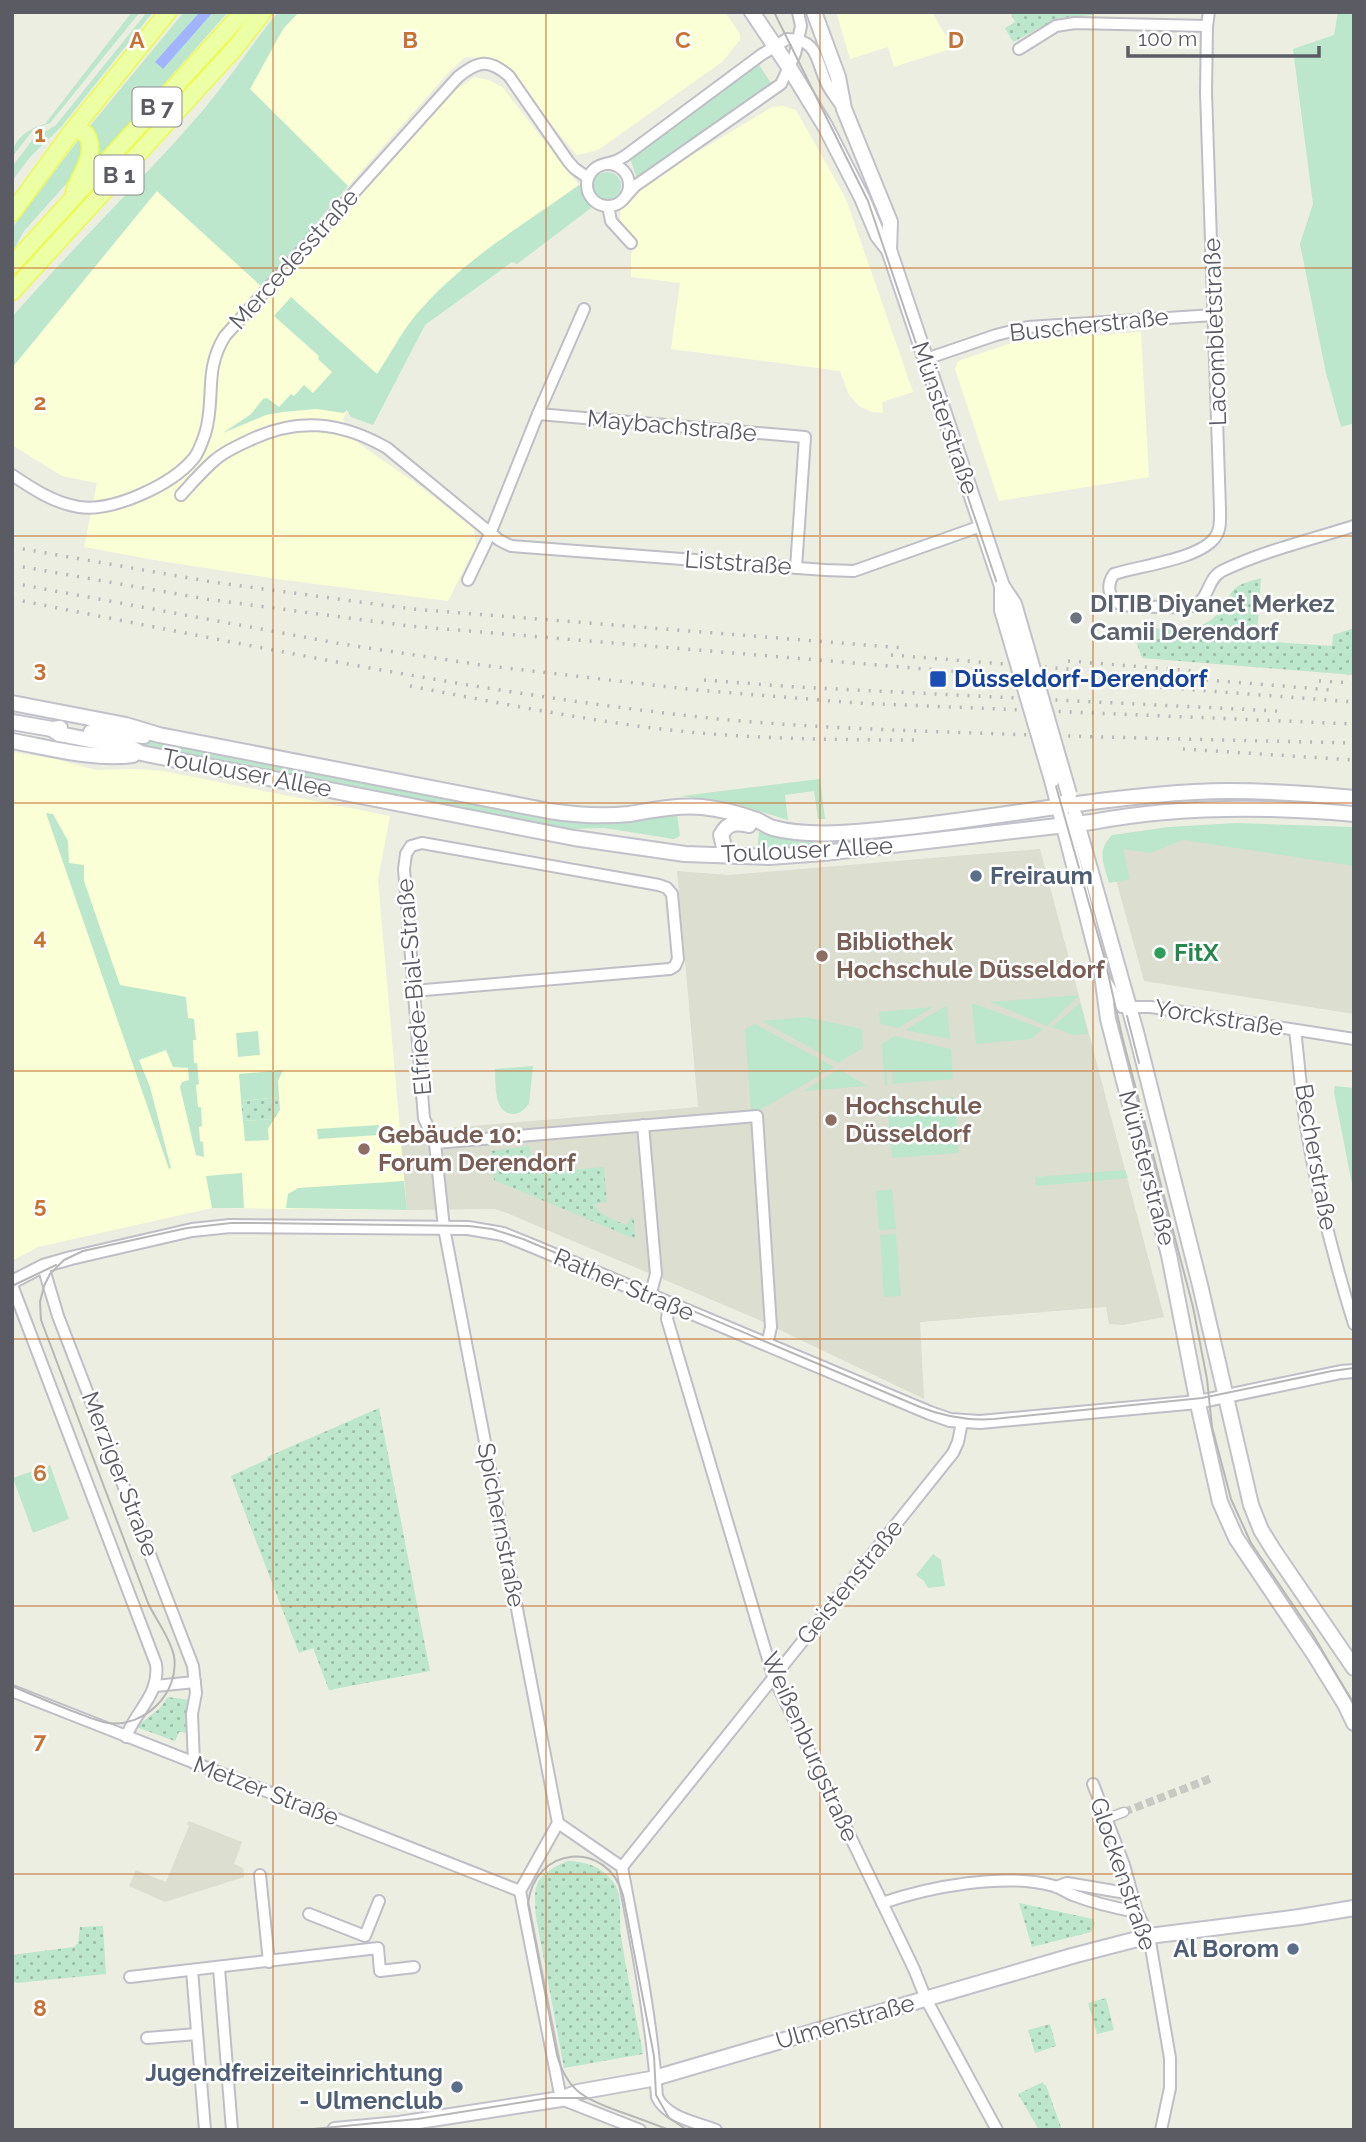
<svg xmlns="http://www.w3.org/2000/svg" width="1366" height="2142" font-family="Raleway,sans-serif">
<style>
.commercial{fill:#faffd5}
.education{fill:#dcded0}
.grass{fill:#bce7cc}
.park{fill:url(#park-dots)}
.water{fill:#a0b4ff}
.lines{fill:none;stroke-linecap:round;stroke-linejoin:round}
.pedestrian-tunnel{stroke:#c8c9c2;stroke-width:8;stroke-dasharray:8 4;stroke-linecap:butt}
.pedestrian-casing{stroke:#bfbec6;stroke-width:11}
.minor-casing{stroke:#bfbec6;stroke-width:14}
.tertiary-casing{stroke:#bfbec6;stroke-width:16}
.secondary-casing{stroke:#c1c1ca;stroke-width:18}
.primary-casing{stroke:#ecfa4f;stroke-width:19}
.pedestrian{stroke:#fff;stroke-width:8}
.minor{stroke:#fff;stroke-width:10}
.tertiary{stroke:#fff;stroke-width:12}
.secondary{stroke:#fff;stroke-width:14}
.primary{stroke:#edffa5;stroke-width:16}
.tram{stroke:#b7b7b8;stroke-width:2}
.rail{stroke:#b7b7b8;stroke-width:3.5;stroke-dasharray:2 9;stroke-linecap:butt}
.secondary-bridge-casing{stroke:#c1c1ca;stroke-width:18;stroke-linecap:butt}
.secondary-bridge{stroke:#fff;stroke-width:14}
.grid{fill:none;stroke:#c67436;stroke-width:2;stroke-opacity:0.55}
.worship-dot{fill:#6b7280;stroke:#fff;stroke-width:2.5}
.transit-dot{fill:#1a4fb4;stroke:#fff;stroke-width:2.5}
.service-dot{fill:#5c6f8a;stroke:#fff;stroke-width:2.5}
.leisure-dot{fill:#2e9e5b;stroke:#fff;stroke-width:2.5}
.education-dot{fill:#8d6e63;stroke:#fff;stroke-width:2.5}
.labels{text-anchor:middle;stroke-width:5;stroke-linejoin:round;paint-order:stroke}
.shield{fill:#fff;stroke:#8c8c92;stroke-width:2}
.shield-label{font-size:23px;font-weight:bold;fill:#5a5b63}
.street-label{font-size:24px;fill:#5a5b63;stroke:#fff}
.worship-label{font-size:24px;font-weight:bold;fill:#5b616d;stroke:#fff;text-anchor:start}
.transit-label{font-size:24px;font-weight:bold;fill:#164399;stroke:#fff;text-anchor:start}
.service-label{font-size:24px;font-weight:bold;fill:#4e5e75;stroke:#fff;text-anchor:end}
.education-label{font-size:24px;font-weight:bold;fill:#785e54;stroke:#fff;text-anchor:start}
.leisure-label{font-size:24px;font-weight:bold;fill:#27864d;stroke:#fff;text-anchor:start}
.grid-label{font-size:23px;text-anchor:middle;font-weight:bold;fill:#c67436;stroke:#fff;stroke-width:5;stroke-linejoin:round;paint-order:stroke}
</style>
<defs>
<pattern id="park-dots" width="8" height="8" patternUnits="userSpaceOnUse" patternTransform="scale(1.75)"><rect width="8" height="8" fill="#bce7cc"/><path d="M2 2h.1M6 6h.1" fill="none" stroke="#9cbea9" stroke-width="1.8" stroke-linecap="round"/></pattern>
</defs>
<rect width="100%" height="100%" fill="#eceee1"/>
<!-- commercial -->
<g class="commercial">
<polygon points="299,12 725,12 740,34 740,40 722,62 598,150 577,155 558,133 510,68 494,59 465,57 450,71 348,186 250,89 283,29"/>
<polygon points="836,12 932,12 953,48 894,67 888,47 850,59"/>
<polygon points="475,77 492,81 503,88 579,185 487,249 445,285 408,325 373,382 353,399 343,419 349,435 365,448 424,489 474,529 476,546 448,601 284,580 160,561 84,547 97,483 62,476 12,445 12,359 152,187 272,295 455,90"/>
<polygon points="784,106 796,110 846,199 913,392 882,402 883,413 872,412 859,406 849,395 840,371 671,349 680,283 631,277 631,254 633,250 632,239 619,224 621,208 632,196 662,173 772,107"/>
<polygon points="1141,332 1149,477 999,501 955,369 958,361 1020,340"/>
<polygon points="12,752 55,759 96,770 135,769 163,771 390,816 378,880 407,1210 212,1208 38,1247 12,1261"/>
</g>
<!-- education -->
<g class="education">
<polygon points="1206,837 1354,856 1354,1014 1144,981 1106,844"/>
<polygon points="1040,849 1164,1317 1123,1325 1109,1324 1106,1307 920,1322 924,1399 757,1319 507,1213 495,1209 407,1210 400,1132 698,1107 677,871 729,875"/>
<polygon points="189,1821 242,1842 234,1864 243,1868 244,1877 165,1902 129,1886 136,1870 166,1882 189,1826 187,1824"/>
</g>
<!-- grass -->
<g class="grass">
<path d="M132,12H140L50,123L34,129L12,157C12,139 30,128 45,124Z"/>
<polygon points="147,12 153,12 61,127 30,157 12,181 12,167 33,139 56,125"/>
<polygon points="184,12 228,12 100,156 98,155 97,141 90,126"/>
<path d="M278,12H299L283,29L250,89L348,186L262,287L157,191L12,368V317C74,246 142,181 204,109C230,78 252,44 278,12Z"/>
<polygon points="1338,12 1354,12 1354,423 1341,427 1326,373 1300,244 1313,204 1293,49 1334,35"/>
<polygon points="759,65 771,83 641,178 636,176 631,161 633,153"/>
<polygon points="79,139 85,146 75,174 24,231 12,253 12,228"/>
<circle cx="607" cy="186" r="14"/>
<path d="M579,185L591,208L517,264L512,262L425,325L373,425L351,417L347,410L344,413L316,409L283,412L266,415L223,433L251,414L263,399L267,398L279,407L291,394L294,396L304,385L313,393L332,372L318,359L319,356L274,316L291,297L377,374C390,355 400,334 415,316C461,261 522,226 579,185Z"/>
<polygon points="139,737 568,820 612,822 677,814 680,836 674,839 604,828 572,829 122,744"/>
<polygon points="820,779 825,819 818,819 814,791 785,795 788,820 736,804 681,796"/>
<polygon points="46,813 53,814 68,841 69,863 84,865 84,881 120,985 186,997 188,1018 194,1019 196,1040 193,1040 194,1063 197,1063 199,1084 196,1085 198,1107 201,1107 202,1126 199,1127 200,1141 203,1142 204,1157 196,1155 180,1087 182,1082 189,1080 188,1068 173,1067 166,1050 139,1060 150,1087 171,1168 169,1169"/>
<path d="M1236,823L1354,827V866L1183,840L1150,853L1123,849L1130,879L1109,883C1104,864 1096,851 1112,835L1169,827Z"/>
<polygon points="916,830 917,835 757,852 759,832 800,839"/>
<polygon points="1078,995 1078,997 1047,1026 990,1002"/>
<polygon points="1080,1003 1088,1034 1073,1035 1052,1027"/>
<polygon points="972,1004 975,1004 1043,1029 1031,1039 976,1044"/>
<polygon points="947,1006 950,1039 905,1030 944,1007"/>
<polygon points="933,1007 898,1028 880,1024 879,1012"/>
<polygon points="805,1017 862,1029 863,1048 838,1063 762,1021"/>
<polygon points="755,1024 834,1067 758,1111 751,1112 745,1029"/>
<polygon points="258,1031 260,1055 238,1057 236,1033"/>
<polygon points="895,1036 951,1049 953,1079 893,1084 892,1071 887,1071 888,1085 885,1085 882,1044"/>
<path d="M533,1066L529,1104C525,1109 521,1113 514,1114C493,1114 496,1084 495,1069Z"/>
<polygon points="839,1069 867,1086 803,1091"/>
<polygon points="283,1070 278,1081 279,1097 241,1101 239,1074"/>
<polygon points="1335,1086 1353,1088 1354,1194 1334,1092"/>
<polygon points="955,1097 959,1153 892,1158 887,1103"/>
<polygon points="274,1119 268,1129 269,1140 245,1141 243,1121"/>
<polygon points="379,1125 379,1135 318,1139 317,1129"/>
<polygon points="1125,1170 1128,1178 1036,1186 1035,1177"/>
<polygon points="242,1173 244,1208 212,1208 206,1176"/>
<polygon points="404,1181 407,1210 286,1208 288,1194 298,1188"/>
<polygon points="892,1189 896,1229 879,1230 876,1191"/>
<polygon points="896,1234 901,1296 884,1297 880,1235"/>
<polygon points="50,1465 69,1519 33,1533 13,1478"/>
<polygon points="933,1554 941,1560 945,1586 928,1588 924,1581 916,1575"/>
</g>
<!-- park -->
<g class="park">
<polygon points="1010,12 1093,12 1094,15 1058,18 1013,42 1005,28 1015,22"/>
<path d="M1261,578L1257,636L1259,641L1332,646L1333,635L1354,628V675L1142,658L1131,627C1156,627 1192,635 1212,619C1224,610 1228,591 1240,585C1246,582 1254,580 1261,578Z"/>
<polygon points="279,1097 280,1110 274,1119 243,1121 241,1101"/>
<path d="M530,1146L533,1173L604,1167L607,1202L594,1204C601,1217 614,1220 627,1225L631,1217L634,1218L635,1239L494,1180L491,1151Z"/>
<polygon points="379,1408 430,1671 329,1690 313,1648 299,1653 231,1476 268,1459 267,1457"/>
<polygon points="168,1697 189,1700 186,1715 188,1733 179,1732 175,1741 136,1727 159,1709"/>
<path d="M567,1861C585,1861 603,1867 614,1883C624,1899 618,1919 621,1936C627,1975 636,2015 643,2054L564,2068L536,1917C533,1883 535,1876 567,1861Z"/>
<polygon points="1019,1903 1093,1919 1095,1924 1091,1932 1032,1947"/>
<polygon points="103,1926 106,1974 16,1983 12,1980 12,1955 74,1947 78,1943 80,1927"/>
<polygon points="1106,1998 1114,2030 1097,2034 1088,2003"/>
<polygon points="1050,2024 1056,2046 1035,2053 1028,2030"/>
<polygon points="1043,2082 1044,2085 1046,2085 1062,2130 1039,2130 1018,2094"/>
</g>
<!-- water -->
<polygon class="water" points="200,12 213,12 163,69 155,62"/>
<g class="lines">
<!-- pedestrian-tunnel -->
<polyline class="pedestrian-tunnel" points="1124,1812 1212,1778"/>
<!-- pedestrian casing -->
<g class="pedestrian-casing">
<polyline id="pedestrian" points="1106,1819 1124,1812"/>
</g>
<!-- minor casing -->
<g class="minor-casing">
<g id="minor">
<path d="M1209,12L1207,26L1206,92L1220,509C1220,518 1221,529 1216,536C1202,559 1138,566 1114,574C1106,585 1108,600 1122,605C1139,606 1175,609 1191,606C1210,602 1206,579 1222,571C1263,551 1310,540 1354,526"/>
<polyline points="1019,49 1056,26 1075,23 1207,26"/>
<circle cx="608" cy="185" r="21"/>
<path d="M605,164L616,161L625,156L761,55L787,39C818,39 816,60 826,82C830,91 837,99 842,107"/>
<polyline points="626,196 635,186 781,84 795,54 801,26 798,12"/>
<polyline points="608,206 611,221 631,243"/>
<polyline points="926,359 996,335 1028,327 1214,315"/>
<polyline points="538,414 805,437 796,568"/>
<path d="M12,475C33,489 54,503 79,507C113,512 172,485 194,458C199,452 202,442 205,434C216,399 203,371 225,336L458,77C478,61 488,58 509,76L568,161L574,168L588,178"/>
<path d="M181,495C192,483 203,470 215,460C224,452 237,446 248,441C296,417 340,421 387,448L499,540L511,546L825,570L854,571L981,526"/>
<polyline points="468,580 490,534 538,414 584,309"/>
<polyline points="1105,980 1122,1007 1151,1007 1354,1039"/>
<polyline points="413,991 670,969 675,966 678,959 672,894 667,888 659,885 422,843 411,846 406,854 404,869 424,1118 435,1143 444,1228 558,1823 520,1891 561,2099 640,2130"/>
<path d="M1295,1030C1299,1062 1301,1094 1306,1126C1317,1193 1334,1260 1354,1324"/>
<polyline points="643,1125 656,1274 650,1296"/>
<polyline points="435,1143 757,1116 771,1327 767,1345"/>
<polyline points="43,1266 58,1316 193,1666 196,1693 192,1714 194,1763"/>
<path d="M12,1285L156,1664C160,1695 136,1710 126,1737"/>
<polyline points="669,1304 667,1319 773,1676 914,1969 926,1999 997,2130"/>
<polyline points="155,1686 195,1682"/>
<polyline points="12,1691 520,1891"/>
<polyline points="1093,1784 1124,1865 1137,1912 1149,1936 1170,2058 1170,2088 1161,2130"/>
<path d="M558,1823L622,1867C636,1943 652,2020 657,2097C667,2118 696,2122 716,2130"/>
<polyline points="622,1867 953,1453 958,1442 962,1422"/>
<polyline points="260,1875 269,1962"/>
<polyline points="1056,1887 1067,1883 1132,1894"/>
<path d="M882,1903C929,1887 1005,1872 1054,1886C1061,1888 1067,1893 1073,1895C1094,1903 1115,1908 1137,1912"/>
<polyline points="309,1914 365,1936 379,1901"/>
<polyline points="219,1968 232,2130"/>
<polyline points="192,1970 205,2130"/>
<polyline points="130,1977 378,1948 380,1971 414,1967"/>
<polyline points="147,2038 197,2034"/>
</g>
</g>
<!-- tertiary casing -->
<g class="tertiary-casing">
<polyline id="tertiary" points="12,1282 43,1266 71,1258 192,1230 230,1226 468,1228 503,1234 535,1247 930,1413 950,1420 980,1422 1198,1402 1341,1372 1354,1371"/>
</g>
<!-- secondary casing -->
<g class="secondary-casing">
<g id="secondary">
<polyline points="752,12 789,67 825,126 862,198 878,236 889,250"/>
<polyline points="814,12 838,77 844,109 890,222 889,250 1002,586"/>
<path d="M12,703L126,725L159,735L549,811C576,815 602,817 629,814C653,810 677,805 702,807C720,809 737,813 754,819C761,821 766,826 773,828C803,836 838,834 868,831C978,822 1085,798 1195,792C1247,789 1302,793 1354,798"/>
<polyline points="12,722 52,729 60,728"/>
<path d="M52,729L59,734L131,748L141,753L574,838L685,854L769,857L824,853L1092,822C1177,806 1267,806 1354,814"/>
<polyline points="91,732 144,736"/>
<path d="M12,741C51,748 93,760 133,755"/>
<polyline points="1052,780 1102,974 1108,1019 1169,1255 1198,1404 1220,1502 1236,1538 1314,1654 1345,1704 1354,1723"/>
<polyline points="1075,816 1136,1032 1200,1285 1251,1505 1261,1530 1274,1551 1354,1668"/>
<path d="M736,856L724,847L721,835C728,822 736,822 749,825"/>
<polyline points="335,2130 399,2124 561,2099 578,2092 651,2079 1072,1956 1149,1936 1300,1917 1354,1908"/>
</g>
</g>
<!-- primary casing -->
<g class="primary-casing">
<g id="primary">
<path d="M72,131L77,129L86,134C98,152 81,174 74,191"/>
<polyline points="12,213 72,131 168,12"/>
<polyline points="12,265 243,12"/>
<polyline points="12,292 235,48 263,12"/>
</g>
</g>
<!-- pedestrian -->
<use href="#pedestrian" class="pedestrian"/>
<!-- minor -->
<use href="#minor" class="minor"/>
<!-- tertiary -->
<use href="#tertiary" class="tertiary"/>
<!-- secondary -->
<use href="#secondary" class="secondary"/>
<!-- primary -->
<use href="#primary" class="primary"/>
<!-- tram -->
<g class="tram">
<polyline points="774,12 868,201 1008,616 1105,960 1122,1036 1193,1307 1207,1379 1212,1427 1231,1499 1251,1543 1312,1633 1354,1705"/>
<polyline points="1127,1016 1139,1063"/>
<polyline points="12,1286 56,1265"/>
<path d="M12,1686C32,1695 52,1703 72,1711C84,1715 95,1721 108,1723C144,1728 180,1693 174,1656C170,1637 156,1620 148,1603L41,1320L40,1302L44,1286L50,1274L64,1260L83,1251L187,1228L231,1223H258L469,1226L492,1229L523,1239L920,1407C945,1417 967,1421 994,1419L1202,1398L1332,1371L1354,1368"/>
<polyline points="303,2130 417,2119 549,2098 587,2098"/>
<path d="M669,2130C652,2123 635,2117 618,2111C585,2099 567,2091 557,2055L528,1904C534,1846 607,1839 623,1895L654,2056L656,2095L669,2118L687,2130"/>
</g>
<!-- rail -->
<g class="rail">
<polyline points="12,547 212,582 412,609 904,648"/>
<polyline points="12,565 206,599 409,626 998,675 1354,702"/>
<polyline points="12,583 342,644 488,666 697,690 857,703 1354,724"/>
<path d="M12,599C243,644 474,693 709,718C788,726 867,729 946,732C1082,737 1218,740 1354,743"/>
<polyline points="891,655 1080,670"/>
<polyline points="1068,661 1207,672"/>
<polyline points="1195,679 1331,690"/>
<polyline points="704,680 796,687 1277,711"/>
<polyline points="1319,681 1354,683"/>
<path d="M410,686C505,704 602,724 699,733C771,739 844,740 917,740"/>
<polyline points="1183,749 1354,760"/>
</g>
<!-- secondary-bridge casing -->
<g class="secondary-bridge-casing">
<g id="secondary-bridge">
<polyline points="1002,586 1014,604 1069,794"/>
<polyline points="1002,587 1002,610 1052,780"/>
</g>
</g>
<!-- secondary-bridge -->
<use href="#secondary-bridge" class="secondary-bridge"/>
</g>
<!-- grid -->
<path class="grid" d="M273,12V2130M546,12V2130M820,12V2130M1093,12V2130M12,268H1354M12,536H1354M12,803H1354M12,1071H1354M12,1339H1354M12,1606H1354M12,1874H1354"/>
<!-- markers -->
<circle class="worship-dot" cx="1076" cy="618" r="7"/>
<rect class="transit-dot" x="929" y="670" width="18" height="18" rx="3.5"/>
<g class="service-dot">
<circle cx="976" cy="876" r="7"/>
<circle cx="1293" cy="1949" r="7"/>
<circle cx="457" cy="2087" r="7"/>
</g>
<circle class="leisure-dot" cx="1160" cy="953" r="7"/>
<g class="education-dot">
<circle cx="822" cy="956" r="7"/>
<circle cx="831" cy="1120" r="7"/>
<circle cx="364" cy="1149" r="7"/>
</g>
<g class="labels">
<!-- shield labels -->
<g class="shield">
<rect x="132.5" y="87.5" width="49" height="39" rx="5"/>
<rect x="94.5" y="155.5" width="49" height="39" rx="5"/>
</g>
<g class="shield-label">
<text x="157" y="115">B 7</text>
<text x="119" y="183">B 1</text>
</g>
<!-- street labels -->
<g class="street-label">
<text transform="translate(294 259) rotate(-48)" y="8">Mercedesstraße</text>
<text transform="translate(1089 325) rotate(-6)" y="8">Buscherstraße</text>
<text transform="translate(1215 332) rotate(-92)" y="8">Lacombletstraße</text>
<text transform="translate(945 418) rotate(71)" y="8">Münsterstraße</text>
<text transform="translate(672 426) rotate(5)" y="8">Maybachstraße</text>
<text transform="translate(738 563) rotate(4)" y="8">Liststraße</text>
<text transform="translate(247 773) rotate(11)" y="8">Toulouser Allee</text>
<text transform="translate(807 850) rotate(-3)" y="8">Toulouser Allee</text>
<text transform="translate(414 987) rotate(-95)" y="8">Elfriede-Bial-Straße</text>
<text transform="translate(1219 1018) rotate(9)" y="8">Yorckstraße</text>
<text transform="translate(1316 1157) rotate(80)" y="8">Becherstraße</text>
<text transform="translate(1147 1168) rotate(75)" y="8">Münsterstraße</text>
<text transform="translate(624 1285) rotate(23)" y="8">Rather Straße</text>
<text transform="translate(120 1474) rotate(69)" y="8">Merziger Straße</text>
<text transform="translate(501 1525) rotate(79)" y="8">Spichernstraße</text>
<text transform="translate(850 1582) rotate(-51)" y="8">Geistenstraße</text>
<text transform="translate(810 1747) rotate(66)" y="8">Weißenburgstraße</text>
<text transform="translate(266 1791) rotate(21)" y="8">Metzer Straße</text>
<text transform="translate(1123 1874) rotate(71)" y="8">Glockenstraße</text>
<text transform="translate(845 2022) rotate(-16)" y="8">Ulmenstraße</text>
</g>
<!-- worship labels -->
<g class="worship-label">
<text x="1090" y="612">DITIB Diyanet Merkez<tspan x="1090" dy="28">Camii Derendorf</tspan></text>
</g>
<!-- transit labels -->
<g class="transit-label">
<text x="954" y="687">Düsseldorf-Derendorf</text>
</g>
<!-- service labels -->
<g class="service-label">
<text x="990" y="884" text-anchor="start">Freiraum</text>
<text x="1279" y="1957">Al Borom</text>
<text x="443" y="2081">Jugendfreizeiteinrichtung<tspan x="443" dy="28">- Ulmenclub</tspan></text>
</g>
<!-- education labels -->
<g class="education-label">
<text x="836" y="950">Bibliothek<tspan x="836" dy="28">Hochschule Düsseldorf</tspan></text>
<text x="845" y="1114">Hochschule<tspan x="845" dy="28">Düsseldorf</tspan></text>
<text x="378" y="1143">Gebäude 10:<tspan x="378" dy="28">Forum Derendorf</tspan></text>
</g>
<!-- leisure labels -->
<g class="leisure-label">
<text x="1174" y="961">FitX</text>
</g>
</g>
<g class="grid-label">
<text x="137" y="48">A</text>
<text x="410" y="48">B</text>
<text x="683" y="48">C</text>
<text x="956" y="48">D</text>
<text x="40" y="142">1</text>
<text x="40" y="410">2</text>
<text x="40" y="677">3</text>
<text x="40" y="945">4</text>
<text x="40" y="1213">5</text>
<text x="40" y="1481">6</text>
<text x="40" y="1748">7</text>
<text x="40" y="2016">8</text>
</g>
<!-- border -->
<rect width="1366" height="2142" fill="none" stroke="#5a5b63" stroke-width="28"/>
<!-- scale -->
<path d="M1128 46v10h191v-10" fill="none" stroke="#5a5b63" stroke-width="3.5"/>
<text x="1138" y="46" font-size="21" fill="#5a5b63" stroke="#ffffff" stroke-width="5" paint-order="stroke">100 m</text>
</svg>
